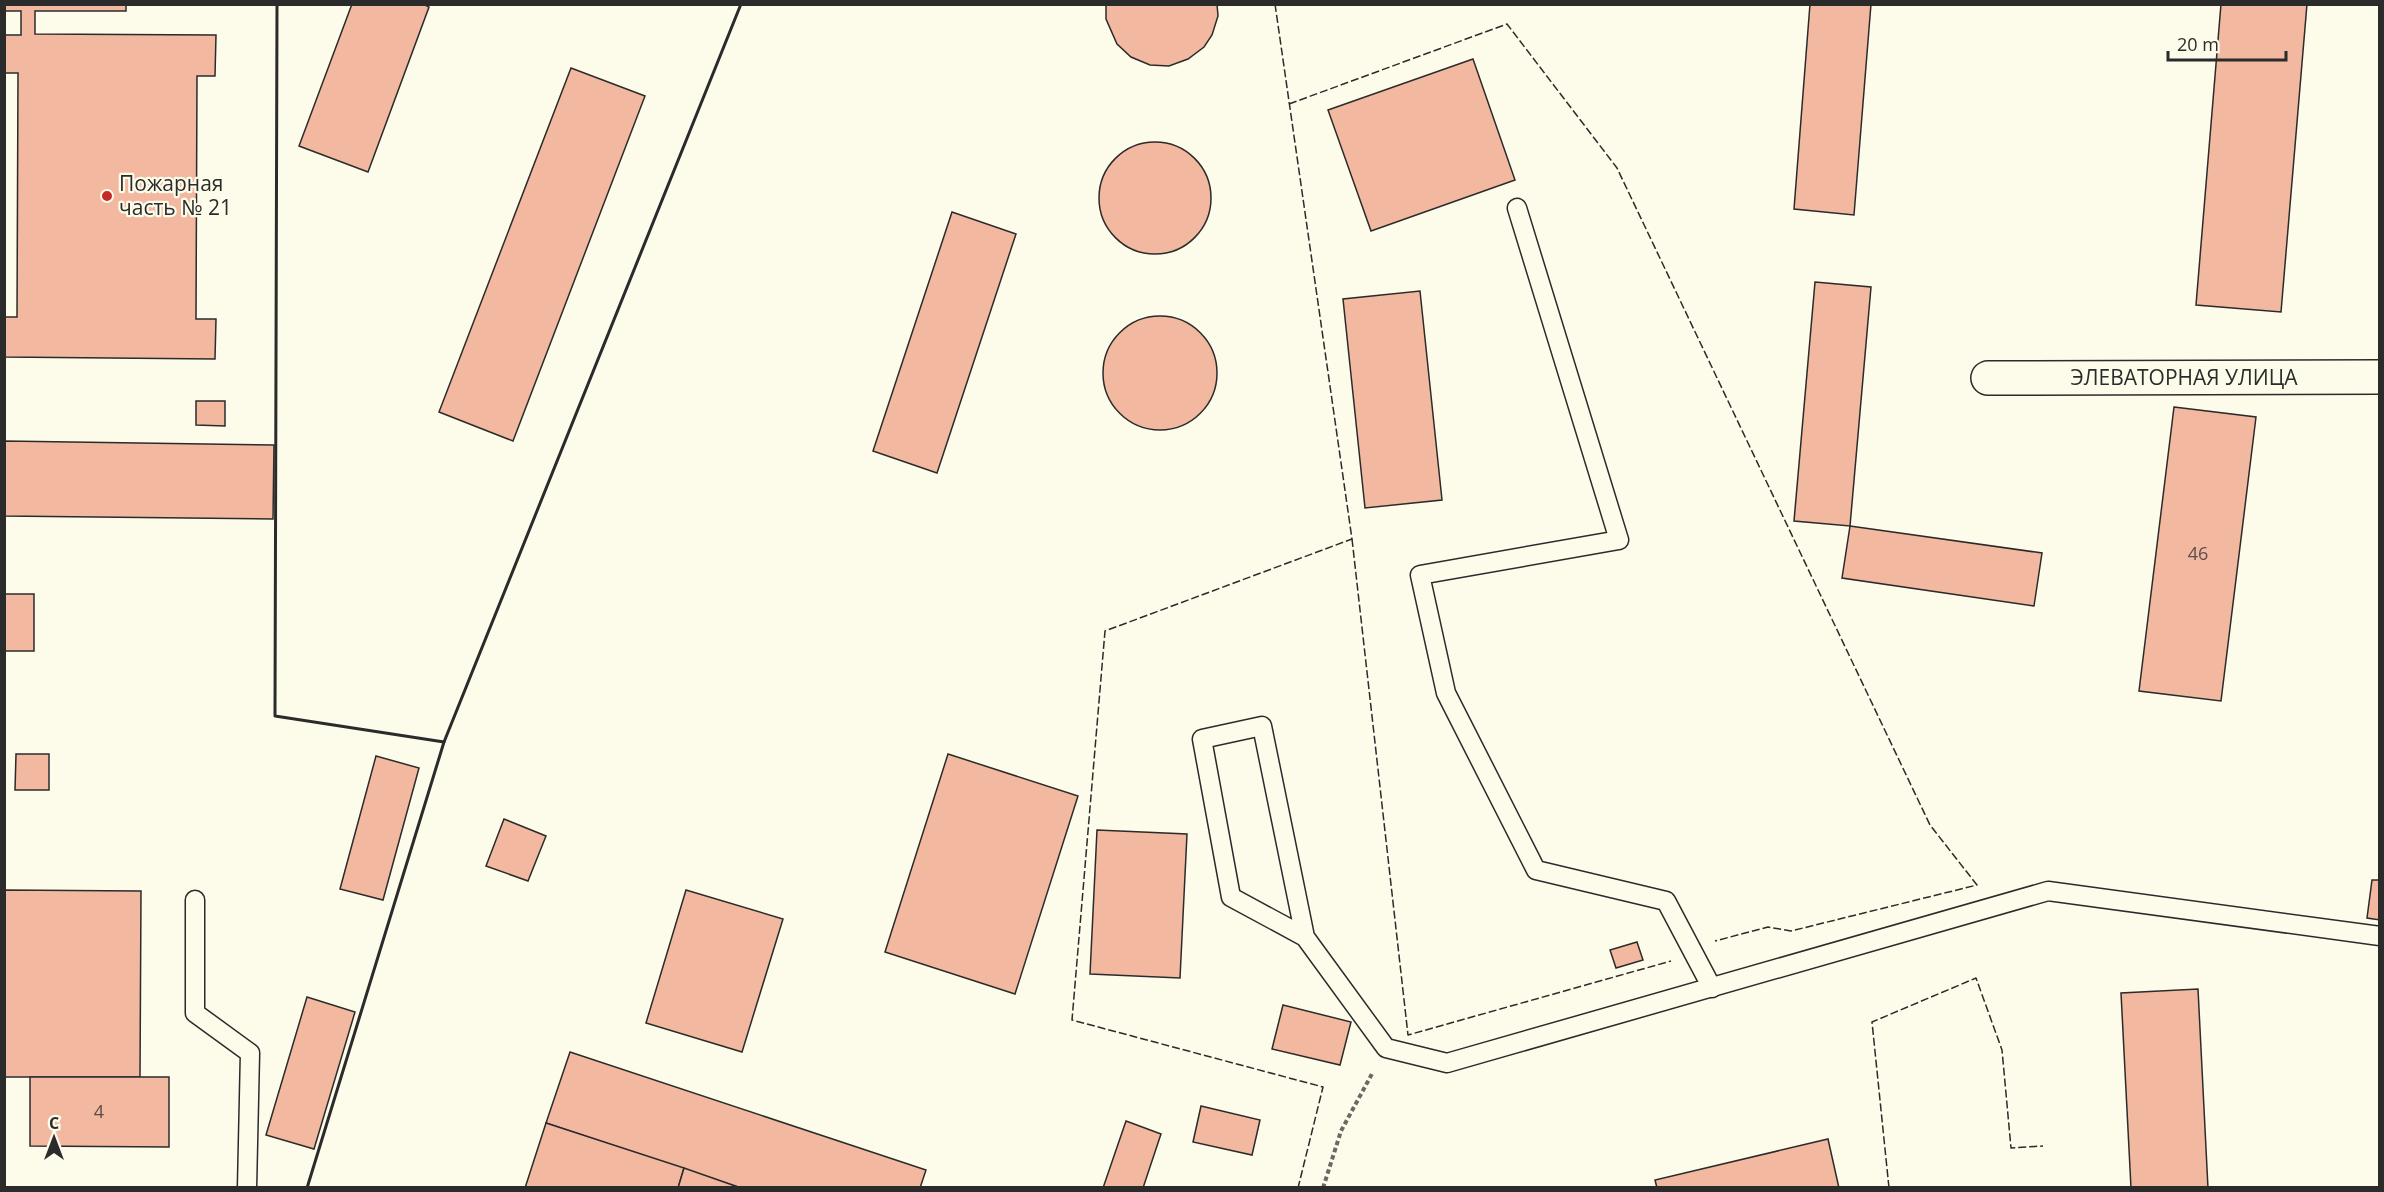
<svg xmlns="http://www.w3.org/2000/svg" width="2384" height="1192" font-family="'Open Sans',sans-serif">
<style>
.building{fill:#f2b8a0;stroke:#2b2b2b;stroke-width:1.5}
.lines{fill:none;stroke-linecap:round;stroke-linejoin:round}
.service-casing{stroke:#2b2b2b;stroke-width:21}
.minor-casing{stroke:#2b2b2b;stroke-width:36}
.path{stroke:#6a6964;stroke-width:4;stroke-dasharray:4.5 3;stroke-linecap:butt}
.service{stroke:#fdfbea;stroke-width:18}
.minor{stroke:#fdfbea;stroke-width:33}
.fence{stroke:#2b2b2b;stroke-width:1.5;stroke-dasharray:8 3;stroke-linecap:butt}
.wall{stroke:#2b2b2b;stroke-width:3}
.poi-dot{fill:#c62828;stroke:#fdfbea;stroke-width:2}
.labels{text-anchor:middle;stroke-width:4.5;stroke-linejoin:round;paint-order:stroke}
.number-label{font-size:18px;fill:#5d4e48}
.poi-label{font-size:21px;fill:#2b2b2b;stroke:#fdfbea;text-anchor:start}
.street-label{font-size:21px;fill:#2b2b2b;stroke:#fdfbea}
</style>
<rect width="100%" height="100%" fill="#fdfbea"/>
<!-- building -->
<g class="building">
<polygon points="4,4 126,4 126,11 35,11 35,34 216,35 215,76 197,76 196,319 216,319 215,359 4,357 4,317 17,317 18,73 4,73 4,35 21,35 21,11 4,11"/>
<polygon points="352,4 423,4 429,7 368,172 299,146"/>
<polygon points="1106,4 1217,4 1218,16 1212,35 1204,47 1188,59 1169,66 1150,65 1131,57 1117,44 1106,19"/>
<polygon points="1810,4 1871,4 1854,215 1794,209"/>
<polygon points="2221,4 2307,4 2281,312 2196,305"/>
<polygon points="1473,59 1515,180 1371,231 1328,110"/>
<polygon points="571,68 645,96 513,441 439,412"/>
<circle cx="1155" cy="198" r="56"/>
<polygon points="952,212 1016,234 937,473 873,451"/>
<polygon points="1815,282 1871,287 1850,526 1794,521"/>
<polygon points="1420,291 1442,500 1365,508 1343,299"/>
<circle cx="1160" cy="373" r="57"/>
<polygon points="196,401 225,401 225,426 196,425"/>
<polygon points="2174,407 2256,417 2221,701 2139,691"/>
<polygon points="4,441 274,445 273,519 4,516"/>
<polygon points="1850,526 2042,553 2034,606 1842,578"/>
<rect x="4" y="594" width="30" height="57"/>
<polygon points="16,754 49,754 49,790 15,790"/>
<polygon points="948,754 1078,796 1015,994 885,952"/>
<polygon points="376,756 419,768 383,900 340,889"/>
<polygon points="504,819 546,836 528,881 486,866"/>
<polygon points="1097,830 1187,834 1180,978 1090,974"/>
<polygon points="2372,880 2380,880 2380,920 2367,918"/>
<polygon points="4,890 141,891 140,1077 4,1077"/>
<polygon points="686,890 783,919 742,1052 646,1023"/>
<polygon points="1637,942 1643,960 1616,968 1610,950"/>
<polygon points="2198,989 2208,1188 2131,1188 2121,993"/>
<polygon points="307,997 355,1012 314,1149 266,1135"/>
<polygon points="1283,1005 1351,1022 1340,1065 1272,1049"/>
<polygon points="570,1052 926,1170 920,1188 741,1188 546,1123"/>
<polygon points="30,1077 169,1077 169,1147 30,1146"/>
<polygon points="1201,1106 1260,1120 1252,1155 1193,1142"/>
<polygon points="1126,1121 1161,1134 1143,1188 1103,1188"/>
<polygon points="546,1123 684,1168 678,1188 525,1188"/>
<polygon points="1828,1139 1839,1188 1657,1188 1655,1180"/>
<polygon points="684,1168 741,1188 678,1188"/>
</g>
<g class="lines">
<!-- service casing -->
<g class="service-casing">
<g id="service">
<polyline points="1517,208 1619,540 1420,575 1446,693 1536,870 1666,901 1712,988"/>
<polyline points="195,900 195,1013 250,1053 247,1188"/>
<polyline points="1305,937 1231,897 1202,739 1262,726 1305,937 1386,1048 1447,1063 2048,891 2380,936"/>
</g>
</g>
<!-- minor casing -->
<g class="minor-casing">
<polyline id="minor" points="1988,378 2380,377"/>
</g>
<!-- path -->
<polyline class="path" points="1323,1188 1341,1131 1373,1072"/>
<!-- service -->
<use href="#service" class="service"/>
<!-- minor -->
<use href="#minor" class="minor"/>
<!-- fence -->
<g class="fence">
<polyline points="1275,4 1352,539 1105,631 1072,1020 1323,1087 1298,1188"/>
<polyline points="1289,104 1507,24 1617,168 1930,825 1977,885 1791,931 1768,927 1715,941"/>
<polyline points="1352,539 1408,1035 1671,961"/>
<polyline points="1889,1188 1872,1022 1976,978 2002,1050 2011,1148 2043,1146"/>
</g>
<!-- wall -->
<g class="wall">
<polyline points="277,4 275,716 444,742 741,4"/>
<polyline points="307,1188 444,742"/>
</g>
</g>
<!-- markers -->
<circle class="poi-dot" cx="107" cy="196" r="6"/>
<g class="labels">
<!-- number labels -->
<g class="number-label">
<text x="2198" y="560">46</text>
<text x="99" y="1118">4</text>
</g>
<!-- poi labels -->
<g class="poi-label">
<text x="119" y="191">Пожарная<tspan x="119" dy="24">часть № 21</tspan></text>
</g>
<!-- street labels -->
<g class="street-label">
<text x="2184" y="385">ЭЛЕВАТОРНАЯ УЛИЦА</text>
</g>
</g>
<!-- border -->
<rect width="2384" height="1192" fill="none" stroke="#2b2b2b" stroke-width="12"/>
<!-- north arrow -->
<g transform="translate(54 1138)" stroke="#fdfbea" stroke-width="4.5" paint-order="stroke">
<path d="M0-4.5L10 22L0 15L-10 22Z" fill="#2b2b2b"/>
<text y="-9" font-size="16" font-weight="bold" text-anchor="middle" fill="#2b2b2b">С</text>
</g>
<!-- scale -->
<path d="M2168 51v9h118v-9" fill="none" stroke="#2b2b2b" stroke-width="3"/>
<text x="2177" y="51" font-size="18" fill="#2b2b2b" stroke="#fdfbea" stroke-width="4.5" paint-order="stroke">20 m</text>
</svg>
